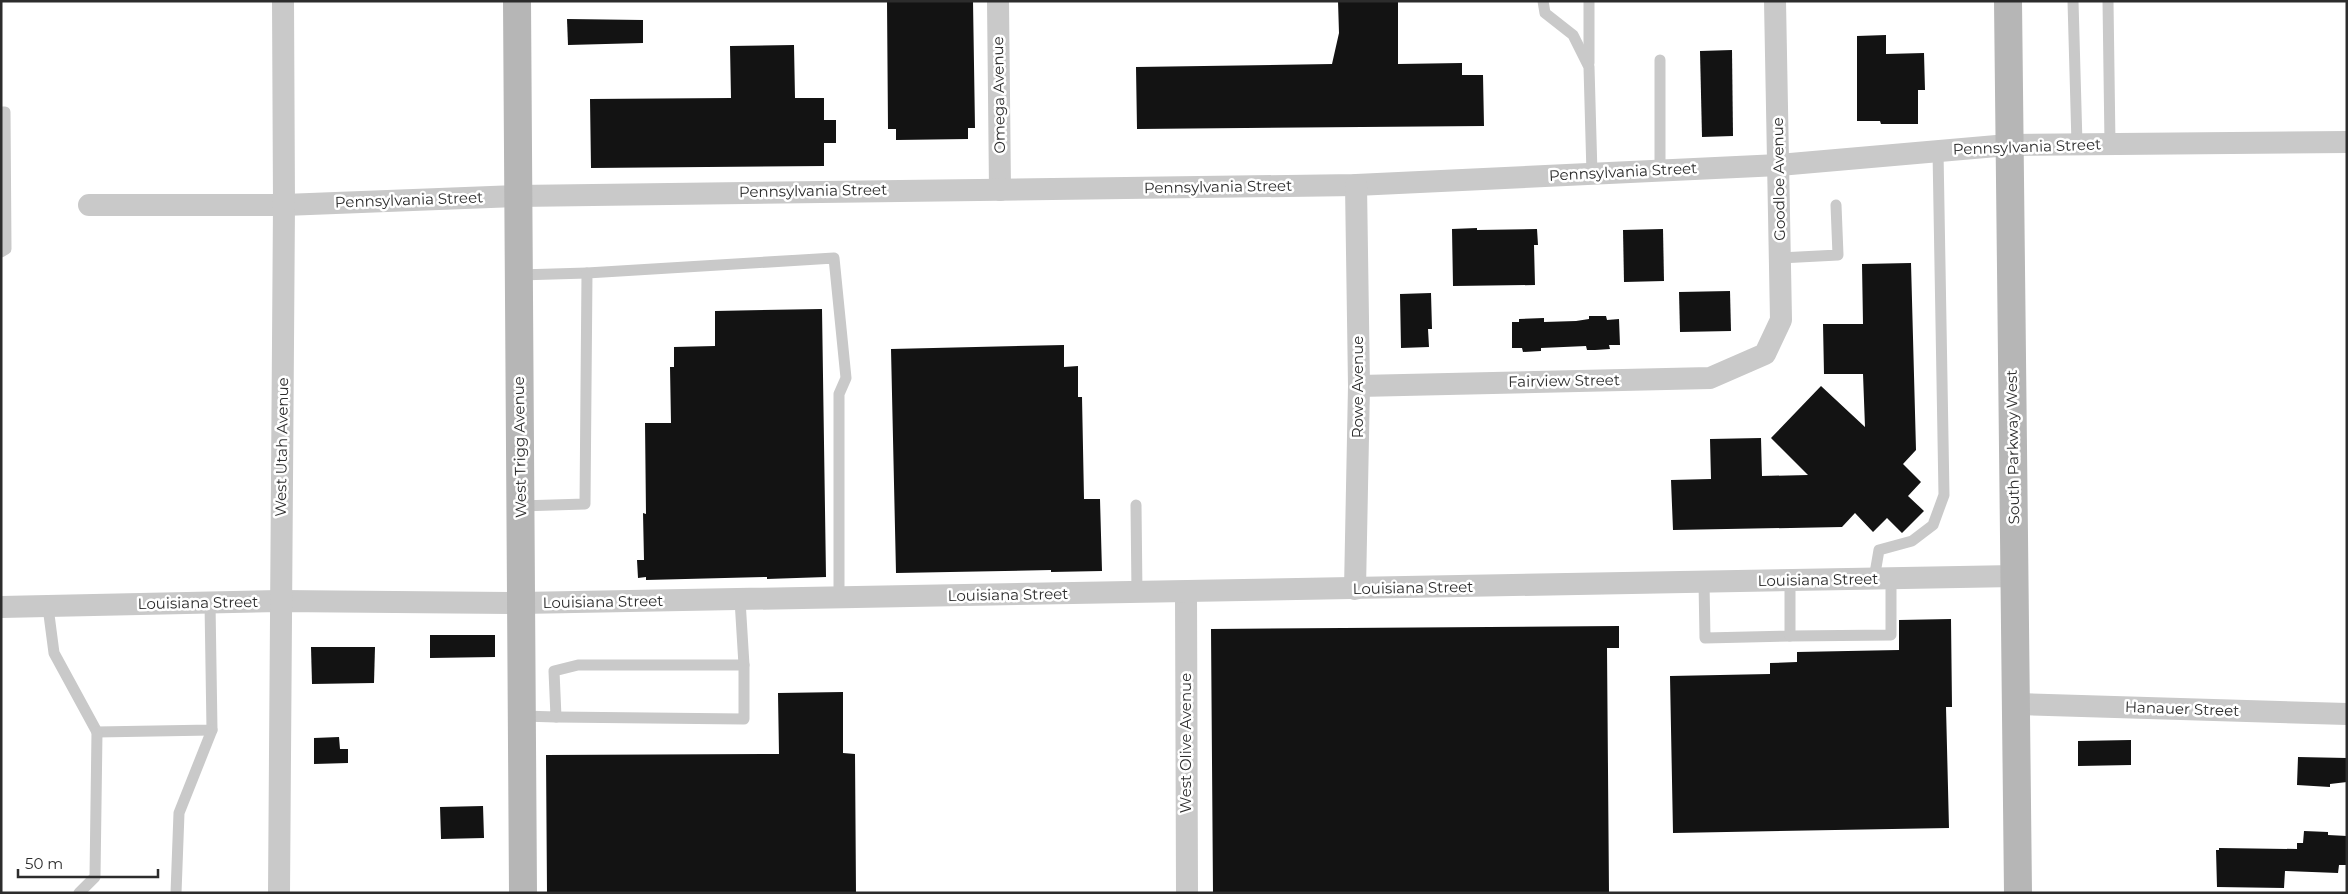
<svg xmlns="http://www.w3.org/2000/svg" width="2348" height="894" font-family="Montserrat,sans-serif">
<style>
.building{fill:#131313}
.lines{fill:none;stroke-linecap:round;stroke-linejoin:round}
.lane{stroke:#c9c9c9;stroke-width:11}
.street{stroke:#c9c9c9;stroke-width:22}
.secondary{stroke:#b6b6b6;stroke-width:28}
.labels{text-anchor:middle;stroke-width:5;stroke-linejoin:round;paint-order:stroke}
.street-label{font-size:15px;fill:#2c2c2c;stroke:#fff}
</style>
<rect width="100%" height="100%" fill="#fff"/>
<!-- building -->
<g class="building">
<polygon points="887,1 973,1 975,128 968,128 968,139 896,140 896,129 888,129"/>
<polygon points="1338,1 1398,1 1398,64 1462,63 1462,75 1483,75 1484,126 1137,129 1136,67 1332,64 1339,33"/>
<polygon points="567,19 643,20 643,43 568,45"/>
<polygon points="1886,35 1886,54 1924,53 1925,90 1918,90 1918,124 1881,124 1880,121 1857,121 1857,36"/>
<polygon points="794,45 795,98 824,98 824,120 836,120 836,143 824,143 824,166 591,168 590,99 731,98 730,46"/>
<polygon points="1732,50 1733,136 1702,137 1700,51"/>
<polygon points="1477,228 1477,230 1537,229 1538,245 1534,245 1535,285 1453,286 1452,229"/>
<polygon points="1663,229 1664,281 1624,282 1623,230"/>
<polygon points="1911,263 1916,450 1903,464 1921,482 1908,496 1924,511 1902,533 1887,518 1873,532 1855,513 1842,527 1673,530 1671,480 1711,479 1710,439 1761,438 1762,476 1808,475 1771,438 1821,386 1865,427 1863,374 1824,374 1823,324 1863,324 1862,264"/>
<polygon points="1730,291 1731,331 1680,332 1679,292"/>
<polygon points="1431,293 1432,329 1428,329 1429,347 1401,348 1400,294"/>
<polygon points="822,309 826,577 767,579 767,577 646,580 646,577 638,578 637,560 644,560 643,513 646,514 645,423 671,423 670,367 674,367 674,347 715,346 715,311"/>
<polygon points="1589,316 1606,316 1607,320 1619,319 1620,345 1609,345 1610,349 1595,350 1587,350 1586,346 1541,348 1541,351 1523,352 1522,348 1512,348 1512,322 1519,322 1519,319 1544,318 1544,322 1576,321 1589,319"/>
<polygon points="1064,345 1064,367 1078,366 1078,397 1082,397 1084,499 1100,499 1102,571 1051,572 1051,570 896,573 891,349"/>
<polygon points="1951,619 1952,707 1946,707 1949,828 1673,833 1670,676 1770,674 1770,663 1797,662 1797,652 1899,650 1899,620"/>
<polygon points="1619,626 1619,648 1607,648 1609,893 1213,893 1211,629"/>
<polygon points="430,635 495,635 495,657 430,658"/>
<polygon points="311,647 375,647 374,683 312,684"/>
<polygon points="843,692 843,753 855,754 856,893 547,893 546,755 779,754 778,693"/>
<polygon points="339,737 340,749 348,749 348,763 314,764 314,738"/>
<polygon points="2131,740 2131,765 2078,766 2078,741"/>
<polygon points="2298,757 2347,758 2347,782 2330,784 2330,787 2297,785"/>
<polygon points="483,806 484,838 441,839 440,807"/>
<polygon points="2304,831 2328,832 2328,835 2347,836 2347,865 2339,865 2338,873 2285,871 2284,888 2217,887 2216,850 2219,850 2219,848 2297,849 2297,843 2303,843"/>
</g>
<g class="lines">
<!-- lane -->
<g class="lane">
<polyline points="1543,1 1545,13 1573,35 1589,67 1592,174"/>
<polyline points="2073,1 2077,144"/>
<polyline points="2108,1 2110,144"/>
<polyline points="1660,60 1660,170"/>
<polyline points="1589,63 1589,1"/>
<polyline points="1,112 5,112 6,249 1,252"/>
<polyline points="1780,258 1838,255 1836,205"/>
<polyline points="519,275 587,273"/>
<polyline points="1136,505 1137,593"/>
<polyline points="520,506 585,504 587,273 834,258 846,378 839,394 839,598"/>
<polyline points="1874,579 1879,550 1912,541 1933,525 1944,495 1938,151"/>
<polyline points="1704,582 1705,638 1790,636 1790,580"/>
<polyline points="48,607 54,653 97,732 212,730 210,603"/>
<polyline points="1790,636 1891,635 1891,578"/>
<polyline points="522,716 556,717 554,671 578,665 744,665 740,600"/>
<polyline points="556,717 744,719 744,665"/>
<polyline points="79,893 95,877 97,732"/>
<polyline points="176,893 179,813 212,730"/>
</g>
<!-- street -->
<g class="street">
<polyline points="998,1 1000,190"/>
<polyline points="89,205 284,205 517,196 1356,185 1779,165 2008,145 2347,142"/>
<polyline points="1359,386 1710,378 1765,354 1781,320 1775,1"/>
<polyline points="1355,589 1359,386 1356,185"/>
<polyline points="1186,593 1187,893"/>
<polyline points="1,607 280,601 521,603 2015,576"/>
<polyline points="2016,704 2347,714"/>
<polyline points="279,893 284,205 283,1"/>
</g>
<!-- secondary -->
<g class="secondary">
<polyline points="517,1 523,893"/>
<polyline points="2008,1 2018,893"/>
</g>
</g>
<g class="labels">
<!-- street labels -->
<g class="street-label">
<text transform="translate(999 95) rotate(-91)" y="5">Omega Avenue</text>
<text transform="translate(2027 147) rotate(-2)" y="5">Pennsylvania Street</text>
<text transform="translate(1623 172) rotate(-3)" y="5">Pennsylvania Street</text>
<text transform="translate(1779 179) rotate(-91)" y="5">Goodloe Avenue</text>
<text transform="translate(1218 187) rotate(-1)" y="5">Pennsylvania Street</text>
<text transform="translate(813 191) rotate(-1)" y="5">Pennsylvania Street</text>
<text transform="translate(409 200) rotate(-2)" y="5">Pennsylvania Street</text>
<text transform="translate(1564 381) rotate(-1)" y="5">Fairview Street</text>
<text transform="translate(1358 387) rotate(-90)" y="5">Rowe Avenue</text>
<text transform="translate(282 447) rotate(-89)" y="5">West Utah Avenue</text>
<text transform="translate(520 447) rotate(-91)" y="5">West Trigg Avenue</text>
<text transform="translate(2013 447) rotate(-91)" y="5">South Parkway West</text>
<text transform="translate(1818 580) rotate(-1)" y="5">Louisiana Street</text>
<text transform="translate(1413 588) rotate(-1)" y="5">Louisiana Street</text>
<text transform="translate(1008 595) rotate(-1)" y="5">Louisiana Street</text>
<text transform="translate(603 602) rotate(-1)" y="5">Louisiana Street</text>
<text transform="translate(198 603) rotate(-1)" y="5">Louisiana Street</text>
<text transform="translate(2182 709) rotate(2)" y="5">Hanauer Street</text>
<text transform="translate(1186 743) rotate(-90)" y="5">West Olive Avenue</text>
</g>
</g>
<!-- border -->
<rect width="2348" height="894" fill="none" stroke="#2c2c2c" stroke-width="5"/>
<!-- scale -->
<path d="M18 869v8h140v-8" fill="none" stroke="#2c2c2c" stroke-width="2.5"/>
<text x="25" y="869" font-size="15" fill="#2c2c2c" stroke="#ffffff" stroke-width="4" paint-order="stroke">50 m</text>
</svg>
